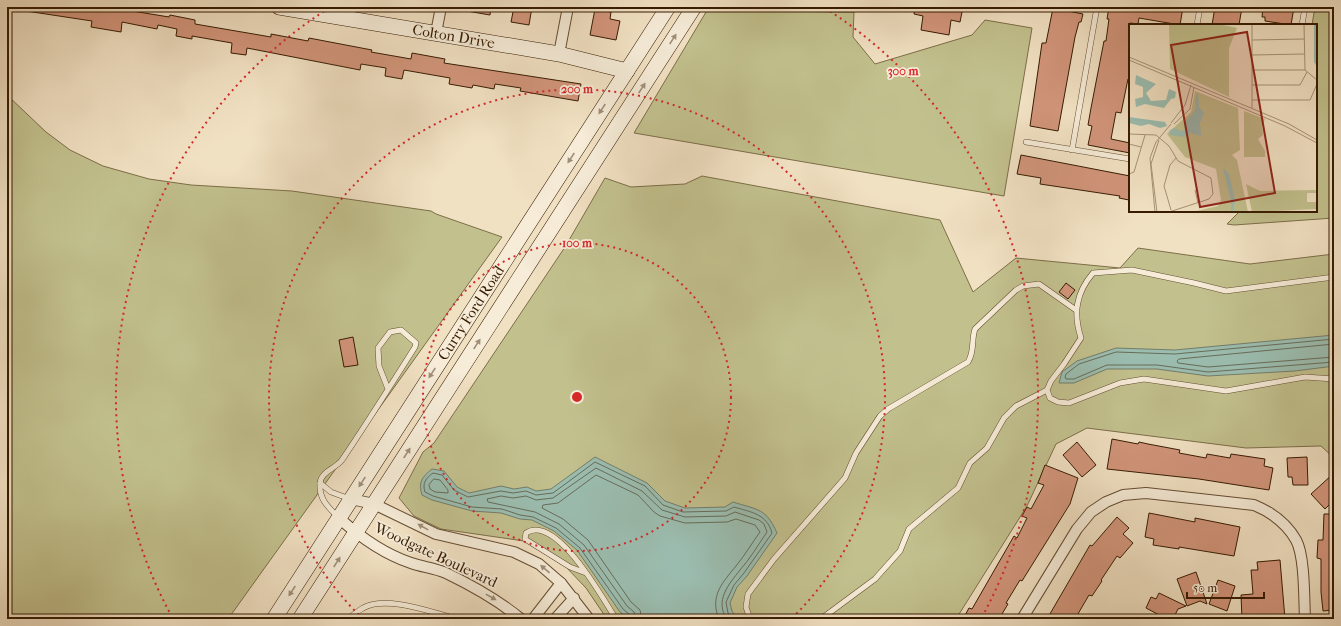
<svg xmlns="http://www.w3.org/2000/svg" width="1341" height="626" font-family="'IM FELL French Canon',serif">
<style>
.green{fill:#c2c18e;stroke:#7c6e48}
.water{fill:#9bbeb1;stroke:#737d6b}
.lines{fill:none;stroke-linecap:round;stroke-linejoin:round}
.shore{stroke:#686c5a;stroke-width:1}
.building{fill:#d2957b;stroke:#361b02}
.lane-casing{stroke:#654c32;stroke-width:6}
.street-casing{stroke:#654c32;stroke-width:12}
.secondary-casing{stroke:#361b02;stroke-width:16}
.lane{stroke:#f6ecd8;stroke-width:5}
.street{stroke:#f6ecd8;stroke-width:10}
.secondary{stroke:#f6ecd8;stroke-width:15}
.oneway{fill:#a08e78}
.ring{fill:none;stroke:#d62828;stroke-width:2;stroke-dasharray:2 4}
.labels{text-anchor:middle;stroke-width:3.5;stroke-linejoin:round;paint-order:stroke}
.street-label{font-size:15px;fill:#361b02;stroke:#f6ecd8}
.inset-road{fill:none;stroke:#a69276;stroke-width:1}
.view{fill:#8f2418;fill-opacity:0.15;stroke:#8f2418;stroke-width:2}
.inset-edge{fill:none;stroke:#361b02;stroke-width:2}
.centre{fill:#d62828;stroke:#f6ecd8;stroke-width:2}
.ring-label{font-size:12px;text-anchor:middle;font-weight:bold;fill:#d62828;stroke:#f6ecd8;stroke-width:3.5;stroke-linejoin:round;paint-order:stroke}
</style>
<rect width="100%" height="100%" fill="#f1e1c3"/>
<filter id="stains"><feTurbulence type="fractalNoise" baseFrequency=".005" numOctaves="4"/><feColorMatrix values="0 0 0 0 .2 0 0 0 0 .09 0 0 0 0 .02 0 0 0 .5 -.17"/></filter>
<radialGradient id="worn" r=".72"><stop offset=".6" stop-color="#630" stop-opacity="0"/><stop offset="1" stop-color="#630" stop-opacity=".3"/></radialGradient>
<!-- green -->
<g class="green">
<polygon points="709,7 770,7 775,11 854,12 853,37 875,64 972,35 985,20 1032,28 1004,196 634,133"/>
<polygon points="1315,7 1334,7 1334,218 1234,225 1227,224 1240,211 1316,211 1316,25 1312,25"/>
<polygon points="7,95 46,132 70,150 103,166 149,179 191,185 292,191 431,211 436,214 502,237 228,619 7,619"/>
<polygon points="702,176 940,220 973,292 1016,258 1120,268 1138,248 1250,264 1334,254 1334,458 1321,446 1246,448 1087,428 1056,444 1027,506 956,619 607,619 586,588 566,567 524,541 441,529 414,516 399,498 423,452 434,443 565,247 605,178 631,187 685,184"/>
</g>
<!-- water -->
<g class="water">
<polygon points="1334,335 1334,366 1295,371 1208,376 1157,369 1107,369 1074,383 1059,383 1062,372 1077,361 1116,348 1175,350"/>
<path d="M595,457L647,483L665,501L685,508L725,507L733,502C758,510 766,508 777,533L747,576L737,587L730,603L732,611L738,619H629L620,612L577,550L554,531L532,520L520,519L501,513L472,511L432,500L422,495C418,482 422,477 432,469L444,471L457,487L469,493L501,486L514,489L527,487L536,491L551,489Z"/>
</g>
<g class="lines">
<!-- shore -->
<g class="shore">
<polyline points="1334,339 1175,354 1116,352 1079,364 1066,374 1065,377 1066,379 1074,379 1107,365 1157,365 1208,372 1334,362"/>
<polyline points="1334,344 1179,359 1177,361 1178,363 1208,367 1334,357"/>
<polygon points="434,479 440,480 448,490 448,493 435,492 430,489 429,485"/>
<path d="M631,619L630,615L623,609L580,548L556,528L533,517L520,515L502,509L472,507L433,496L425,492C422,483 426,478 433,473L442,475L454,490L468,497L501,491L513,493L526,491L536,495L553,493L595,462L645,486L663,505L683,512L726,511L734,507C751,512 767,514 772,533L744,573L734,585L726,602L728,613L733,619"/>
<path d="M636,619L634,612L627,606L584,545L559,524L535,512L488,502L487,499L501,496L513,498L526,496L536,500L553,498L596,468L642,491L662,510L685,517L726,516L735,512L759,520L764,524L767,532C758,545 750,559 740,570C729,584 714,601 727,619"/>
<path d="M642,619L640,610L631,602L588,540L563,519L542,508L543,505L558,503L596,475L638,495L654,512L660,516L685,523L727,522L736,519L755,525L760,532C752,543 745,555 736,566C723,582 709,596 719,619"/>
</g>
</g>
<!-- building -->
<g class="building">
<polygon points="26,7 108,7 169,17 170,15 195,20 195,24 271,37 271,34 308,41 309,38 372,50 371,52 411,59 412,53 445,59 444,63 581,84 578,101 520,91 521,88 495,84 494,89 473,85 472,88 449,84 450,78 404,70 402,79 385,76 386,68 361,64 360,70 247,48 246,55 231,53 232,43 192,36 192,39 176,36 177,29 158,25 157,29 122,22 121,32 91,27 92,21 26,11"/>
<polygon points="467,7 491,7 490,15 467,11"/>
<polygon points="514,7 532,7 529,25 511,22"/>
<polygon points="915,7 963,7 960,22 951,20 949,35 921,30 923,16 914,14"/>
<polygon points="1109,7 1139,9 1140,7 1183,7 1180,25 1139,18 1138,24 1130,23 1130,79 1128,79 1121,113 1116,112 1111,139 1130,143 1130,153 1088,145 1092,126 1088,125 1091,108 1104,41 1106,41 1109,19 1107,19"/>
<polygon points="1215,7 1242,7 1239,25 1212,25"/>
<polygon points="1263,7 1294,7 1291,25 1265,21 1265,17 1262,17"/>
<polygon points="1053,8 1083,14 1081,22 1079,22 1075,37 1058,131 1030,126 1042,43 1046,43"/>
<polygon points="595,9 611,12 610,19 620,21 616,40 590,35"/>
<polygon points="1021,155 1130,176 1129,200 1119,198 1120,196 1040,184 1041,178 1017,174"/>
<polygon points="1066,283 1075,290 1068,299 1059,292"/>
<polygon points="353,337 358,365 344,367 339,340"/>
<polygon points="1112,439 1138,444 1139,442 1148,444 1180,450 1179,453 1206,458 1207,454 1230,458 1231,454 1265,459 1264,466 1273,468 1269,490 1199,479 1107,469"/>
<polygon points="1077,442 1096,465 1082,477 1063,455"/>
<polygon points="1307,457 1308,485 1293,485 1292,477 1288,477 1287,458"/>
<polygon points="1045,465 1078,478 1070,504 1022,581 1020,580 1006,603 1008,604 999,619 963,619 969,608 972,609 1014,536 1017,538 1027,518 1022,516 1027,507 1031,509 1044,485 1038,483"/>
<polygon points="1334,473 1334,500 1325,509 1311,494"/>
<polygon points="1149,513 1195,522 1195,518 1240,527 1234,556 1179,547 1179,549 1153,545 1154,539 1145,537"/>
<polygon points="1324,514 1334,514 1334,610 1323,611 1321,592 1321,559 1317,558 1318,540 1323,540"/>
<polygon points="1117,517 1129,528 1123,534 1133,543 1120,558 1117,556 1101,580 1102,581 1092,596 1089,595 1075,619 1047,619 1090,545 1092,546"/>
<polygon points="1280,560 1285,619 1242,619 1241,595 1253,594 1251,570 1258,570 1257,562"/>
<polygon points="1196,572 1207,604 1200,601 1187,606 1177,579"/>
<polygon points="1218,580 1235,586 1227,611 1209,604"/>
<polygon points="1159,593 1186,606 1178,609 1173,619 1167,619 1146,608 1151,597 1156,599"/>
</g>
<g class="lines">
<!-- lane casing -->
<g class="lane-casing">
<g id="lane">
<polyline points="1197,25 1200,7"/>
<polyline points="1302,25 1305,7"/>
<polyline points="1026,142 1130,159"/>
<polyline points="1072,150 1097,7"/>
<path d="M1334,277L1226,291L1194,283L1132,270L1093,273C1076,293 1073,313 1081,338L1064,364L1051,381L1047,390L1050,398L1058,402L1069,403L1120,383L1144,379L1226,391L1305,377L1334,379"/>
<polyline points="320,483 331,492 350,499"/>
<path d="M338,517C328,507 319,499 320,484C320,472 335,469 342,460C367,423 391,385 415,347L416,343L401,330L390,332L378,348L379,366L388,389"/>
<path d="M586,573L570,567L525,539L526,533C556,513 603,599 616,619"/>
<path d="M348,619C353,615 358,611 363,608C385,596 425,610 447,616L453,619"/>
<path d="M750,619L746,607L748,594L774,559L845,478L856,453L880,416L888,409L968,362C975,351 971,340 975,329L1016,290L1023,286L1039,284L1076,310"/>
<polyline points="821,619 875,579 900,551 909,529 958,488 970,463 987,448 1004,418 1016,406 1047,390"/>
</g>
</g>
<!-- street casing -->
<g class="street-casing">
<g id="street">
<polyline points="436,33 441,7"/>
<polyline points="559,54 568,7"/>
<polyline points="351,499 374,504 436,534 514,552 539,564 561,583 589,619"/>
<path d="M339,518C360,537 384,554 411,563C422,567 435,568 446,573C473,586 498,600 521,619"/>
<polyline points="533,619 561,583"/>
<polyline points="555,619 574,598"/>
<path d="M1022,619L1077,529L1091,512L1106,502L1123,495L1146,493L1254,505C1271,512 1287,524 1296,540C1305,556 1304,600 1305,619"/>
</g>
</g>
<!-- secondary casing -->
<g class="secondary-casing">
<g id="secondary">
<path id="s1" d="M279,7L559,54L627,71"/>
<path id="s2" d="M274,619L668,7"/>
<polyline points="300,619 694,7"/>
</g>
</g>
<!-- lane -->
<use href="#lane" class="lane"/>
<!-- street -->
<use href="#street" class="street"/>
<!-- secondary -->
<use href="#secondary" class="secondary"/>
</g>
<!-- one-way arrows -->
<defs><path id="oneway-solid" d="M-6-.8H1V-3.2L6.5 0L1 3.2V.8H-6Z"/></defs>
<g class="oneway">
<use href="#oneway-solid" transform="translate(673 39) rotate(-57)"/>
<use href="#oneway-solid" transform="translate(642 88) rotate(-57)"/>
<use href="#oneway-solid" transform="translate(602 109) rotate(123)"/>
<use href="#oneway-solid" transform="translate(571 158) rotate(123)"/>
<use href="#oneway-solid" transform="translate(477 344) rotate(-57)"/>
<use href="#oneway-solid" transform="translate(432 373) rotate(123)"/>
<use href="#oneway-solid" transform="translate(407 453) rotate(-57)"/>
<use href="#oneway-solid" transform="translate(362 482) rotate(123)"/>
<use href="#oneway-solid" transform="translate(423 527) rotate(-151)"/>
<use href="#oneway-solid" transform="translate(337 562) rotate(-57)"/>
<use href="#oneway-solid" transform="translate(545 569) rotate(-140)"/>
<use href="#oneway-solid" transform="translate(292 591) rotate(123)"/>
<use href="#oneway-solid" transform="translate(491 597) rotate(29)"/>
</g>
<!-- distance rings -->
<g class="ring">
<circle cx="577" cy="397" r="154"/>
<path d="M363 619A308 308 0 1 1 791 619"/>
<path d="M172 617A461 461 0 0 1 329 8M825 8A461 461 0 0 1 982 617"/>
</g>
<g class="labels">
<!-- street labels -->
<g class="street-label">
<text dy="5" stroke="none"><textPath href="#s1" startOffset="177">Colton Drive</textPath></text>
<text dy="5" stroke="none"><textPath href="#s2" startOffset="364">Curry Ford Road</textPath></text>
<text transform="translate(436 555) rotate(25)" y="5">Woodgate Boulevard</text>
</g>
</g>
<!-- overview -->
<g transform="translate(1129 24)">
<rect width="188" height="188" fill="#f1e1c3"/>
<path d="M40,0H89L108,4L100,24V73L41,45ZM66,67L109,84L111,126L103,131L108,136L119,188H63L89,182L92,176L87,145L56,133L38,110L62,88ZM115,87L136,95L133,102L134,111L129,115L136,127V133H115ZM117,160L131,167L186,166L188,169H178V178H188V185L123,188Z" fill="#c2c18e"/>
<path d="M185,0H188V43L185,38ZM7,51L27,60L17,69L22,77L37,76L40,65L47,68L46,74L42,75L35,84L16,80L7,83L6,75L14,73V63L6,60ZM69,69L70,83L75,89L71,99L72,112L61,109L56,113L41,111L40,107L45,104L52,107L56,106L55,100L66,86L67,71ZM0,93L36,98L38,102L31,104L20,100L12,102L0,99ZM94,144L100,150L106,176L104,188H102V177Z" fill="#9bbeb1"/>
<path class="inset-road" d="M123,0V84M175,0L176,46L188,56M123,16L175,15M123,31L175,30M0,33L160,100L188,116M0,36L156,102L188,119M123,46H176M123,61H171L178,48M123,76H181L188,60M42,99L56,81L62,61M45,100L61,85L65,63M0,110L27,111L40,122L49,137L82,154L84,170L80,175L40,188M0,120L12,123M0,150L5,148L16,111M66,166L69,179M42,186L35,162L41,141L47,134M26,188L21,134L27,118L42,100M28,188L22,140L30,116"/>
<path class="view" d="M118,8L146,169L71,183L42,21Z"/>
<rect width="188" height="188" class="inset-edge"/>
</g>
<circle cx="577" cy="397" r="6" class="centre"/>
<g class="ring-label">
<text x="903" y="75">300 m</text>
<text x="577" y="93">200 m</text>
<text x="577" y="247">100 m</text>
</g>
<!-- margin -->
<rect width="1341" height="626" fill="none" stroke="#f1e1c3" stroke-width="24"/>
<rect x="8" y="8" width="1325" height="610" fill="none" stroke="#361b02" stroke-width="2"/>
<rect x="12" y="12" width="1317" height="602" fill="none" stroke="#361b02"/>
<!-- scale -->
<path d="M1187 592v6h77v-6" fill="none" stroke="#361b02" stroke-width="2"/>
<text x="1193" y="592" font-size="12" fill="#361b02" stroke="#f6ecd8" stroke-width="3" paint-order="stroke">50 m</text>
<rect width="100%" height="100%" filter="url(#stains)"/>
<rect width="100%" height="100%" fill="url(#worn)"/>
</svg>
